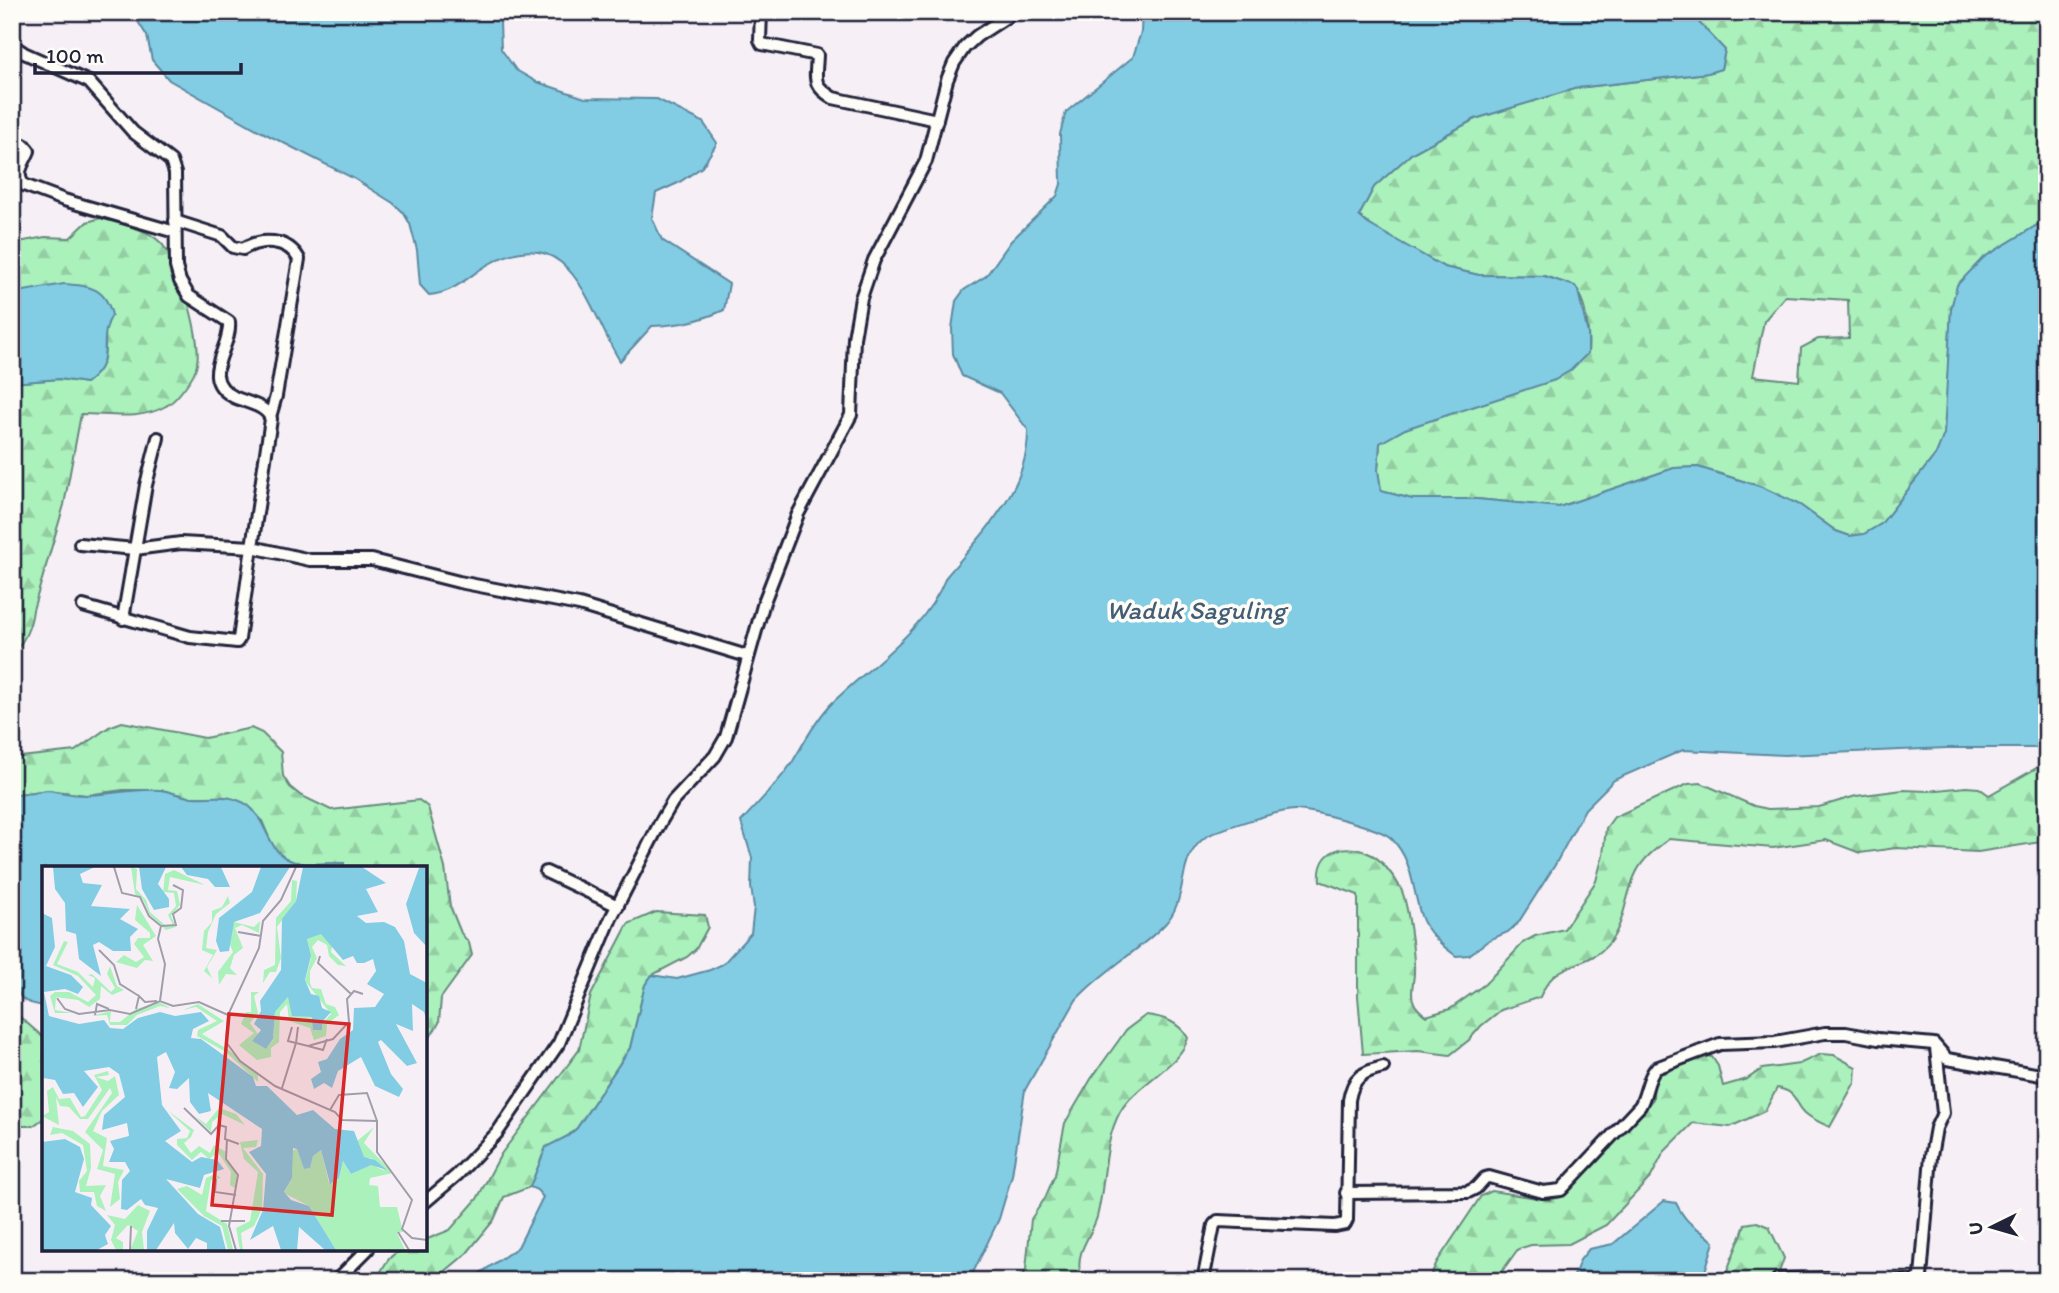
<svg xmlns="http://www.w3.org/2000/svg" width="2059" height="1293" font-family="Itim,sans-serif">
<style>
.forest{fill:url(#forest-firs);stroke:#668a7c;stroke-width:2;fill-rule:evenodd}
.water{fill:#83cde4;stroke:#5c89a0;stroke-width:2}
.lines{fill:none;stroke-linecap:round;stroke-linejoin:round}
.street-casing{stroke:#22223b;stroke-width:16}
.street{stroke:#fdfcf7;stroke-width:10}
.labels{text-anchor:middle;stroke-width:7;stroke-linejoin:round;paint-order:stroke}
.water-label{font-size:26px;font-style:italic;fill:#445e76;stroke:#fdfcf7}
.inset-road{fill:none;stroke:#a19eab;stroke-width:2}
.view{fill:#d62828;fill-opacity:0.15;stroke:#d62828;stroke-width:3.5}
.inset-edge{fill:none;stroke:#22223b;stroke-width:3.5}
</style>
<defs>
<pattern id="forest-firs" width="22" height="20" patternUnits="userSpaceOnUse" patternTransform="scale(1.75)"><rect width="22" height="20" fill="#abf1bc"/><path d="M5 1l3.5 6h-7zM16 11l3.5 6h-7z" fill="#93cea2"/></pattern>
</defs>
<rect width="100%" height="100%" fill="#f6f0f6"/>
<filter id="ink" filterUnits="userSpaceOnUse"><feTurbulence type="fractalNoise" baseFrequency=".0143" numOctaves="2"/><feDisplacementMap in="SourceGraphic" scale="14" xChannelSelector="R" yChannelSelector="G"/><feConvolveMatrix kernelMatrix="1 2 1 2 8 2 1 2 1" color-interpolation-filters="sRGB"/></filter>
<g filter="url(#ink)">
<!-- forest -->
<g class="forest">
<path d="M1689,12H2047V219L1983,258L1958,285L1951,309L1945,433L1936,454L1881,524L1864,534L1850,536L1836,531L1800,505L1762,487L1698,467L1674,468L1559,507L1477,499H1412L1381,491L1378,470L1380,443L1405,429L1588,353C1590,333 1586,303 1575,286L1544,276L1479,275L1444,267L1379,232L1359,216L1374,187L1412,153L1475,119L1577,88L1708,73L1721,69L1725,50ZM1785,296L1848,300L1849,338L1818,339L1801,348L1799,381L1753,376L1764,321Z"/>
<path d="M101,218C120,224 146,228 160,242C179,260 202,338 197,364C196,375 176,401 166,406C140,421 109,414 81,414L64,505L33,610C31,627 24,642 12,655V383L59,379L86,383C109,366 105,352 105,326L12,293V237L19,242L45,237L70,238L87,222Z"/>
<polygon points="122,722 205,738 251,728 262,733 281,752 283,776 290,787 300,795 331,810 419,800 428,807 445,868 450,906 461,933 469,943 472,955 441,998 439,1023 425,1045 425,868 344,868 343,863 305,864 293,862 282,856 273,847 262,821 228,797 188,797 162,790 123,790 86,795 48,790 12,795 12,758 75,751 109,727"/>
<path d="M2047,762V841L1978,852L1896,848L1860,853L1826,840L1773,848L1669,839C1657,848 1643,858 1636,873C1625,895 1625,924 1609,943C1588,970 1555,958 1540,997L1501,1010L1481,1026L1469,1040L1450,1055L1418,1051L1363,1054L1358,996V895L1320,881C1317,849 1346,841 1372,855C1382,860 1395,878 1400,887C1408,901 1415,956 1414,973C1414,982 1410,991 1413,1000C1415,1007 1420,1011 1426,1016L1450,1009L1485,984L1524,942L1535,936L1564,929L1596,881L1603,855L1606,828L1614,817L1688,784L1701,783L1754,806L1768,809L1819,807L1856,796L1903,790L1928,791L1966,787L1979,788L1989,795Z"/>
<path d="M656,912L705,915L708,927L696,949L687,957L652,975L645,985L630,1048L577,1128L568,1136L546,1148L530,1187L504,1197L494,1220L467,1253L436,1279L376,1281C391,1252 393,1249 425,1249V1240L450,1230L477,1199L501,1154L579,1050L591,995L628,924Z"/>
<polygon points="12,1010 44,1038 44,1118 33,1126 12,1126"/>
<path d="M1146,1015C1164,1017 1179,1022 1188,1038C1181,1065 1135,1085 1120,1112C1103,1143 1106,1183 1097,1217C1091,1237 1076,1250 1080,1272L1097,1281H1021L1026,1269L1031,1219L1045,1198L1055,1175L1065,1123L1091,1079L1119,1040L1126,1030Z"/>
<path d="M1821,1054L1834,1055L1856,1067L1855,1082L1830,1127C1821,1123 1813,1120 1805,1113C1793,1101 1798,1092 1777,1088L1765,1111L1730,1127L1693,1123L1664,1152L1651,1177L1606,1225L1569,1244L1531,1245L1518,1249L1495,1281H1428L1437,1262L1481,1196L1492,1191L1549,1200L1561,1197L1596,1163L1653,1099L1654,1076L1706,1056L1712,1057L1718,1066L1723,1086L1747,1079L1762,1069L1799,1064Z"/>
<path d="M1757,1222L1769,1227L1784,1258L1776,1281H1725C1728,1261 1740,1243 1745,1224Z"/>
</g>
<!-- water -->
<g class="water">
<path d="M132,12H496L500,22L501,49L516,70L537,82L585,98L657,99L703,122L717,143L702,167L678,183L656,193L652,218L662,240L729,284L724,310C700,321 679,325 652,326L620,361C588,310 572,217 489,264C468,276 455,293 429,295L420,285L417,250L410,224L403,212L393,203L353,178L262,132L169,80L152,60L147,36Z"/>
<path d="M1142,12H1689L1725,50L1721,69L1708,73L1577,88L1475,119L1412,153L1374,187L1359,216L1368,224L1444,267L1479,275L1544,276L1575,286L1578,291L1588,334V353L1571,370L1555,380L1405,429L1380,443L1378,470L1381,491L1412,499H1477L1559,507L1674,468L1698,467L1762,487L1800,505L1836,531L1850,536L1864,534L1881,524L1936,454L1944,434L1951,309L1957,285L1983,258L2047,219V748H1947L1784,755L1683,750L1614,780L1585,809L1555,865L1518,923L1508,932L1489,940L1469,955L1456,956C1443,947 1426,931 1421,916C1412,888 1413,860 1391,838C1381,828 1311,810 1295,810C1281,810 1213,830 1203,839C1176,861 1189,899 1165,924C1138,952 1102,971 1076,1000L1025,1090L1012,1175L999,1219L969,1281H469L518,1247L543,1197L537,1190L530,1187L546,1147L568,1136L577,1128L630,1048L645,985L652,975L677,979L710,970L723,964L751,933L754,907L751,887L752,858L741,822C758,802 779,783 793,761C805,741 816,720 832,703C872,664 925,631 946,577C982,534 1029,489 1028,430L1000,393L962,376L953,354L952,328L956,301L964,290L986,276L1011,241L1057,196L1061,184L1060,134L1066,112L1133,57L1141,32Z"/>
<path d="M64,284C90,286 105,287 112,315C95,343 118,360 86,383L59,379L12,383V293Z"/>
<path d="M48,790C60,792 73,795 85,795C110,795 135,788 160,790C171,791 181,797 192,797C208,798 225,794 240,801C269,812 264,855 295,862C310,866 328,863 344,863V868H44V1006C21,1002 21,1000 12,980V795Z"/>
<path d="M1664,1201L1676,1203C1689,1229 1696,1224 1714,1242L1702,1281H1572L1580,1260L1589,1249L1613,1244Z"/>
</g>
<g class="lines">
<!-- street casing -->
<g class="street-casing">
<g id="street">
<path d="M761,12L760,40L762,44L817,55C816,80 811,84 833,98L937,120"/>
<path d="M12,45L24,53L89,82L133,132L171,161L175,173L176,267L180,281L189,296L229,322C232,349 197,377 234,397C247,403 266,405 271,419L252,547L310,560H372L459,582L579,605L747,656"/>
<path d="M12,141L24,145L29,151C24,163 14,174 24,185L64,200L175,232"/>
<path d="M175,221L222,236L233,247L243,249C261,238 287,238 299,259L276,396L270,417"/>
<polyline points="80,544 135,549 181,543 252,547 239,639 237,642 190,637 83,606"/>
<polyline points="123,619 146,485 158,438"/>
<polyline points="546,872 618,906"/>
<path d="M1346,1193L1468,1192L1476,1188L1485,1178L1489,1177L1543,1192L1561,1190L1640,1106C1647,1094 1647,1078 1656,1068L1720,1044L1775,1042L1825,1033H1846L1878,1039L1934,1044L1947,1059L2047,1076"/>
<polyline points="425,1202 457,1175 497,1133 559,1043 611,918 660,823 673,801 715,756 726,737 764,602 798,514 851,415 854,338 861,298 874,260 926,161 947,80 954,63 965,47 977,36 1014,12"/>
<polyline points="1778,1279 1828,1278 1873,1281"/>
<polyline points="336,1281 368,1249"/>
<path d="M1203,1281L1214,1225L1218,1221L1335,1226L1345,1224L1347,1220L1349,1100C1353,1077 1362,1072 1383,1067"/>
<polyline points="1884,1281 1907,1281"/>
<polyline points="1915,1281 1921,1277 1931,1156 1936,1128 1943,1113 1936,1048"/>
</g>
</g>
<!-- street -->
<use href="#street" class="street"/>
</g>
</g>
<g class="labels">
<!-- water labels -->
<g class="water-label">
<text x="1196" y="619">Waduk Saguling</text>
</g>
</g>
<!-- overview -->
<g transform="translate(42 866)">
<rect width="385" height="385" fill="#f6f0f6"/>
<path d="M89,1L95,3L94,23L104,34L108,46L123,59H131L126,49L134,40L132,27L121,26L123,8L132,4L163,19L128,11L126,24L135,25L138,39L129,50L134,61L124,64L108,49L101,34L93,28ZM250,14L255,15L254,35L235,61L239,92L234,106H228L221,117L222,104L233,99L234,52L249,35ZM186,30L188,37L174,48L166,66L164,82L175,84L165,101L170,112L162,105L171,89L160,84L162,65L170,56V45L180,41ZM95,39L114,70L101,79L111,95L103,94L95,102L74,96L82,89L94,96L102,91L92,78L96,72H108V67L93,54ZM218,55L217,67L200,59L193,62L201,82L192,89L188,102L195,109L184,108L177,119L176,106L191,86L186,74L192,56L212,61ZM279,67L291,77L289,86L304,100L296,99L287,90L285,79L276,74L270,81L275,92L268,105V117L270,122L279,123L284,138L293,141L297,149L285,158L284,170L272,174L268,162L247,155L245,138L238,146L237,176L229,182V191L215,194L197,179L212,167L199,158L204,146H209V126H217L212,130L216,147L208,157L216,168L210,175L224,183L231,174L233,146L246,131L250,134V149L270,151L273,165L289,148L263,115L269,92L265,73ZM22,75L26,76L15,98L36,106L51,121L53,112L46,109L50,108L69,126L73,122L65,108L68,100L75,120L82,124L70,129L59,120L58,133L47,141L36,134L14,131L13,144L31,147H13L8,130L13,126H27L46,136L54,129L36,110L11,99ZM117,136L128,142L118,140L95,149L85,159H68L65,149L49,150L69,145L68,156H78L94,143ZM156,138L182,155L160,168L187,184L216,209V216L184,186L155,170L156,164L175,155L154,141L141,144ZM66,205L67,209L54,211L66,215L73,210L77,229L60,245L51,265L65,272L61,300L82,304L76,316L78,333L68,341L73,308L55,303L61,284L43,266L70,227L68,222L46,253H38L27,241L18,240L14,231L17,259L0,250L7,246L5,225L11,221L17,233L28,232L39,251L43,250L60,224L52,209ZM177,242L194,248L203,259L180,248L170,256L169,266L153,250L164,258ZM125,244L152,264L149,271L142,277L149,287L157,280L168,287L172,279L184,286L183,292L195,307L193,322L188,319L189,306L176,286L167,293L159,286L150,294L135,279V273L145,272L148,265ZM11,261L31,265L48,278L49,302L44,320L64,319L58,330L64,345L55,340L52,326H38L37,315L45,305L41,279L20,267L8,269ZM332,261L322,277L351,307L328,312L327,319L336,320L338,341H355L361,366L355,367L363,384H294L267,340L242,327L250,312L249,285L255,283L262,303L268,302L271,290L279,284L287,317L297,312L301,295L309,308L329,298L343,305L329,292H322L314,276ZM216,274L214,281L201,282L221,308L220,343L212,360L199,367L201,384H198L194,362L208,355L216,306L202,293L198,276ZM173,308L179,312L169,314L164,345L185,358L191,384H186L180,360L162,350L135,323L145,320L160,329L164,312ZM96,339L108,345L100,366L102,384H88L96,365L86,359L74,372L81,376V384H74L69,374L73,359L65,349L83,353Z" fill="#abf1bc"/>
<path d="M11,1H53L38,8L41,17L60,19L49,40L88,43L78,53L96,63L88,71L89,85H71L57,76L51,79L59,110L37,93L34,68L24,65L23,37L13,23ZM97,1H124L116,18L127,33V41L112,44L100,23ZM139,1H179L188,21H173L166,13L145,9ZM219,1H248L218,47L192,56L187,85L178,86L174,75L177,52L210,26ZM261,1H320L344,17L324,23L336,46L315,50L324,57L342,56L353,61L362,75L368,108L385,117V155L382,146L370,138L371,165L354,158L375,197L365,200L339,174L336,176L349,208L361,223L357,231L333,220L319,191L296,205L290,222L282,217L272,223L269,213L279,206L276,196L285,193L298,173L311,164L312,142L333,141L342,128L325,118L334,105L331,93L322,97H315L311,90L301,94L279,68L265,73L269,90L263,114L269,128L277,130L280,142L289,146L280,156V164H271L270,151L250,150L246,131L233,146L231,173L224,183L210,175L219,164L212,158L219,145L218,135L239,104L240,53L254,35ZM385,1V81L372,67L364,38L377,2ZM0,47L10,52L13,81L4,100L29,109L41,121L36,128L23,123L2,126L7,150L37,158L62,154L68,162L81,163L96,152L118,146L133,150L159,146L167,155L151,163L149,172L159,173L184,191L211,211L214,220H225L255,249L271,244L293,263L312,265L322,291L333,294L345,304L329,299L309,308L301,295L297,312L288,318L279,284L271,290L268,302L262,303L255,283L251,282L250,312L242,326L249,334L267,340L294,384H283L257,361L255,384H239L231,360L208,374L221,344L224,308L207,286L219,280L220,263L166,227L169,245L157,248L148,236L147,212L135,223L127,222L133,206L124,186L115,191L120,239L139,265L123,275L150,296L159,291L175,294L182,303L162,309L158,322L124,313L156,348L178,361L184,384H165V377L154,372L146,383L133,367L132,357L114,384H105V365L116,342L103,339L99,333L85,344L79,343L80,314L88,305L83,296H67L72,283L68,275L87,270L85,257L60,264L62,249L83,231L77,208L67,201L42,205L56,221L41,241L32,227L21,228L13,214L1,212ZM23,273L38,281L42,293L33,326L50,332L49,339L69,360L63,369L66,378L55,384H0V276Z" fill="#83cde4"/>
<path class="inset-road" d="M72,1L80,27L98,31L107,50L119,60L116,73L123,98L118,135M254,1L239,34L221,55L217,82L186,149L184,176L198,195L233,220L293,246L300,254L335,255V286L370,334L360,363L370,372L385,374M119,60L134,59L131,48L139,42L141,24L131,19M196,66L219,70M57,84L72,99L78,118L97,130M278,90L276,97L309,128M15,132L23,143L37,148L68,144L88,148L118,135L131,140L157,136L186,149M94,143L97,130L103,136L115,135M53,149L55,138L67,143M250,161L246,175L254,177L256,161M266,180L281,184L285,173M240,222L254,177L266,180L291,173L307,156L305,133L312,125L321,128M142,242L169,268L177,259L184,261L183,273L197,278M288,244L297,229L325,227L335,255M185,273L184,293L196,309L187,360L194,384M174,313L173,326L194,329M179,355H203M356,366L367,384M88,384L89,360"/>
<path class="view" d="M187,148L307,158L290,349L170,339Z"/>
<rect width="385" height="385" class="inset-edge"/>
</g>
<!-- margin -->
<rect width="2059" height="1293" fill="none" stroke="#fdfcf7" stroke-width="42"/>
<rect x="21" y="21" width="2017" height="1251" fill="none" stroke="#22223b" stroke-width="2.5" filter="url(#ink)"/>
<!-- north arrow -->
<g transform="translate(1992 1227) rotate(265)" stroke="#fdfcf7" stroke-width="5" paint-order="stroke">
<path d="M0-5L12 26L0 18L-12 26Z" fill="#22223b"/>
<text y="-10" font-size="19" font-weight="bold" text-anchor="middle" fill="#22223b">U</text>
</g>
<!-- scale -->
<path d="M35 63v10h206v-10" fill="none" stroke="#22223b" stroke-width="3.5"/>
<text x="46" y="63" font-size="21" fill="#22223b" stroke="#fdfcf7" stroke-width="5" paint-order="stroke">100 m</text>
</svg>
